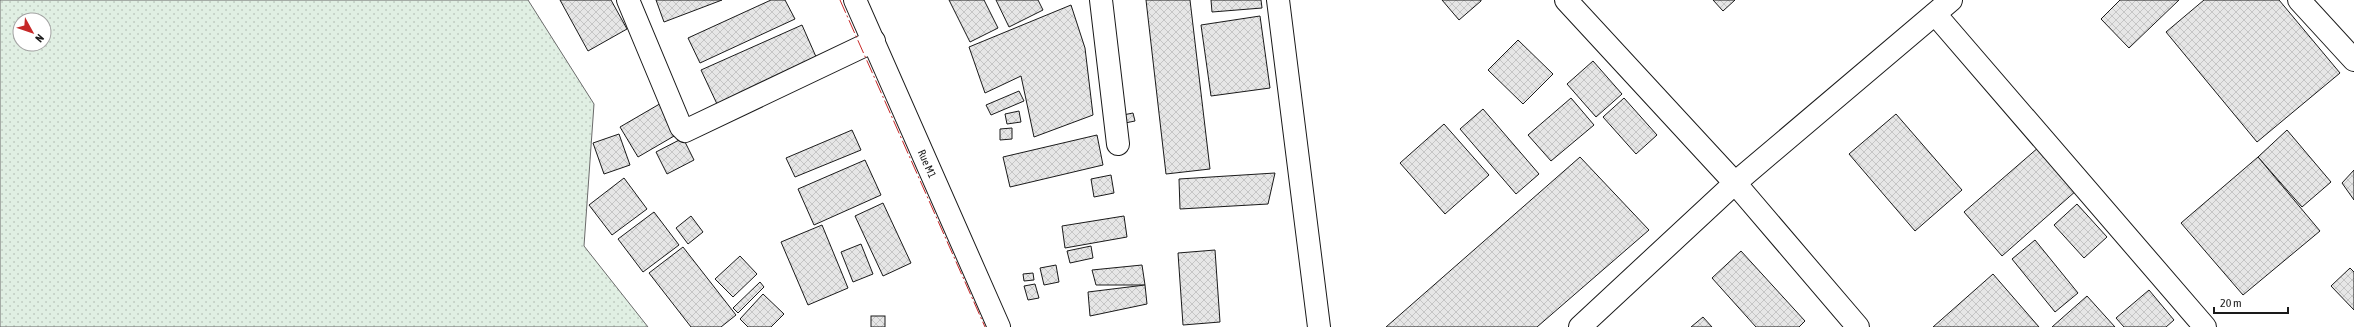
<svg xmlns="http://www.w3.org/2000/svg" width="2354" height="327" font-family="'Asap Condensed',sans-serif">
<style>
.grass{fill:url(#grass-dots);stroke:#6a6a6a;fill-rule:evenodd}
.building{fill:url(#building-cross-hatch);stroke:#1a1a1a}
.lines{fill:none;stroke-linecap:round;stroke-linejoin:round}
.street-casing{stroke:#1a1a1a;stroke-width:24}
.street{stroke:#fff;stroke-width:22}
.power{stroke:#c62828;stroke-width:1;stroke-dasharray:14 3 2 3;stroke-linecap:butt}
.labels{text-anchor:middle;stroke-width:3;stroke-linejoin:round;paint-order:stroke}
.street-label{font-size:11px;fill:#1a1a1a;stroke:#fff}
</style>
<defs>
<pattern id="grass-dots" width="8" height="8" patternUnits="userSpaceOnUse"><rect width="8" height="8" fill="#e0efe3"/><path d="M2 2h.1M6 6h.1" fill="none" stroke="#c0ccc2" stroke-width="1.8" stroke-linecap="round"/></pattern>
<pattern id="building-cross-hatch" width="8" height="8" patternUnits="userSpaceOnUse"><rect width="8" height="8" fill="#e6e6e6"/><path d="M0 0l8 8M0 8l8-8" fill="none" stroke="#c5c5c5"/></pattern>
</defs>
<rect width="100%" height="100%" fill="#fff"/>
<!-- grass -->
<path class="grass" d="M0,0H528L594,104L584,246L648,327H0ZM20,20H44V44H20Z"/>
<!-- building -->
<g class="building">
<polygon points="560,0 611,0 627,29 588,51"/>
<polygon points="656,0 722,0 664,22"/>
<polygon points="771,0 785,0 795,19 700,63 688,38"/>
<polygon points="949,0 984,0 998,28 970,42"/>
<polygon points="996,0 1038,0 1043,10 1009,27"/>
<polygon points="1146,0 1190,0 1210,169 1166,174"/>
<polygon points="1211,0 1261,0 1262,8 1212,12"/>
<polygon points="1442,0 1481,0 1481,1 1459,20"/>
<polygon points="1713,0 1735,0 1723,11"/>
<polygon points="2120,0 2179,0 2129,48 2101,19"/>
<polygon points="2204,0 2279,0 2340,73 2257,142 2166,32"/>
<polygon points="1071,5 1085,48 1093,115 1034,137 1021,76 985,93 969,47"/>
<polygon points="1260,16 1270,88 1211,96 1201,25"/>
<polygon points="802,25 817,59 717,104 701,70"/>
<polygon points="1518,40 1553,74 1523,104 1488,70"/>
<polygon points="1593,61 1622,94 1596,117 1567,84"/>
<polygon points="1019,91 1024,101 991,115 986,105"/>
<polygon points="1571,98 1594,125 1551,161 1528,135"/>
<polygon points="1624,98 1657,135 1636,154 1603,117"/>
<polygon points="663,102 681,132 638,157 620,127"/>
<polygon points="1483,109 1539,174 1516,194 1460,129"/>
<polygon points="1019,111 1021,122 1007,124 1005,114"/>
<polygon points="1133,113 1135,121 1125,123 1123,115"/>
<polygon points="1896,114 1962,190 1915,231 1849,154"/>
<polygon points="1444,124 1489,175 1445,214 1400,163"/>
<polygon points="1012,128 1012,139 1000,140 1000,129"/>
<polygon points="852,130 861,150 795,177 786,158"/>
<polygon points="2287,130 2331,182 2302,207 2258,157"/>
<polygon points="619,134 630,165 604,174 593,143"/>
<polygon points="1097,135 1103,165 1010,187 1003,157"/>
<polygon points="683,138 694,160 667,174 656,152"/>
<polygon points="2039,147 2077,190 2002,256 1964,212"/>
<polygon points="1580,157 1649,230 1537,327 1386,327"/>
<polygon points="2258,157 2320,231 2243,295 2181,223"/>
<polygon points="865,160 881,195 814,225 798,189"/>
<polygon points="2354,170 2354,200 2342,183"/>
<polygon points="1275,173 1268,204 1180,209 1179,179"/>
<polygon points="1111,175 1114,193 1094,197 1091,179"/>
<polygon points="624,178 647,209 612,235 589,205"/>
<polygon points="883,203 911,263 883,276 855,216"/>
<polygon points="2077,204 2107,237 2084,258 2054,225"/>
<polygon points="654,212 679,245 643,272 618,239"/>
<polygon points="691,216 703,232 688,244 676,228"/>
<polygon points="1124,216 1127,237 1065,248 1062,226"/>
<polygon points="822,225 848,288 808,305 781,242"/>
<polygon points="2035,240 2078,293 2055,312 2012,259"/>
<polygon points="861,244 873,274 853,282 841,252"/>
<polygon points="1091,246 1093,258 1070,263 1067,251"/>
<polygon points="683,247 736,315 721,327 691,327 649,273"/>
<polygon points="1215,250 1220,322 1183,325 1178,253"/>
<polygon points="1741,251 1805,321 1799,327 1756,327 1712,278"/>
<polygon points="740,256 757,274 733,297 715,279"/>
<polygon points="1056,265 1059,282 1044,285 1040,268"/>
<polygon points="1142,265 1145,285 1096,285 1092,270"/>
<polygon points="2350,268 2354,272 2354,310 2331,286"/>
<polygon points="1033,273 1034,280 1024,281 1023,274"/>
<polygon points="1993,274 2039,327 1933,327"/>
<polygon points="760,282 764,287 738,313 733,308"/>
<polygon points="1035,284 1039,298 1028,300 1024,286"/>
<polygon points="1145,285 1147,304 1090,316 1088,292"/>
<polygon points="2149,290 2174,320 2166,327 2124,327 2116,318"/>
<polygon points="763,294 784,314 771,327 748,327 740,319"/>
<polygon points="2087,296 2115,327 2052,327"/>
<rect x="871" y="316" width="14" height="11"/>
<polygon points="1703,317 1712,327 1691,327"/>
</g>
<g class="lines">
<!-- street casing -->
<g class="street-casing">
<g id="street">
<polyline points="628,0 681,127 685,131 874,41"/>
<path id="s1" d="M855,0L999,327"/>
<polyline points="1101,0 1118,144"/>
<polyline points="1278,0 1319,327"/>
<polyline points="1566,0 1735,183 1858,327"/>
<polyline points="2299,0 2354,60"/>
<polyline points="1935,14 2205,327"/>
<polyline points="1580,327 1735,183 1951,0"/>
</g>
</g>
<!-- street -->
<use href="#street" class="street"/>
<!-- power -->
<polyline class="power" points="840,0 985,327"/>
</g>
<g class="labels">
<!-- street labels -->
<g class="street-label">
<text dy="4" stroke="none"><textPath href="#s1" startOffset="179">Rue M1</textPath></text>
</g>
</g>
<!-- north arrow -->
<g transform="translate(32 32) rotate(130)"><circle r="19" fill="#ffffff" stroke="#a3a3a3"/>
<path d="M0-3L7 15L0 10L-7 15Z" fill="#c62828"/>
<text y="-6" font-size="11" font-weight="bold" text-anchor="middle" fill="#1a1a1a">N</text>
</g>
<!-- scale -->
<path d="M2214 307v6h74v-6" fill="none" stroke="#1a1a1a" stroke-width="2"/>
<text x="2220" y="307" font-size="12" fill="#1a1a1a" stroke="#ffffff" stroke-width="3" paint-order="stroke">20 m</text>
</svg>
